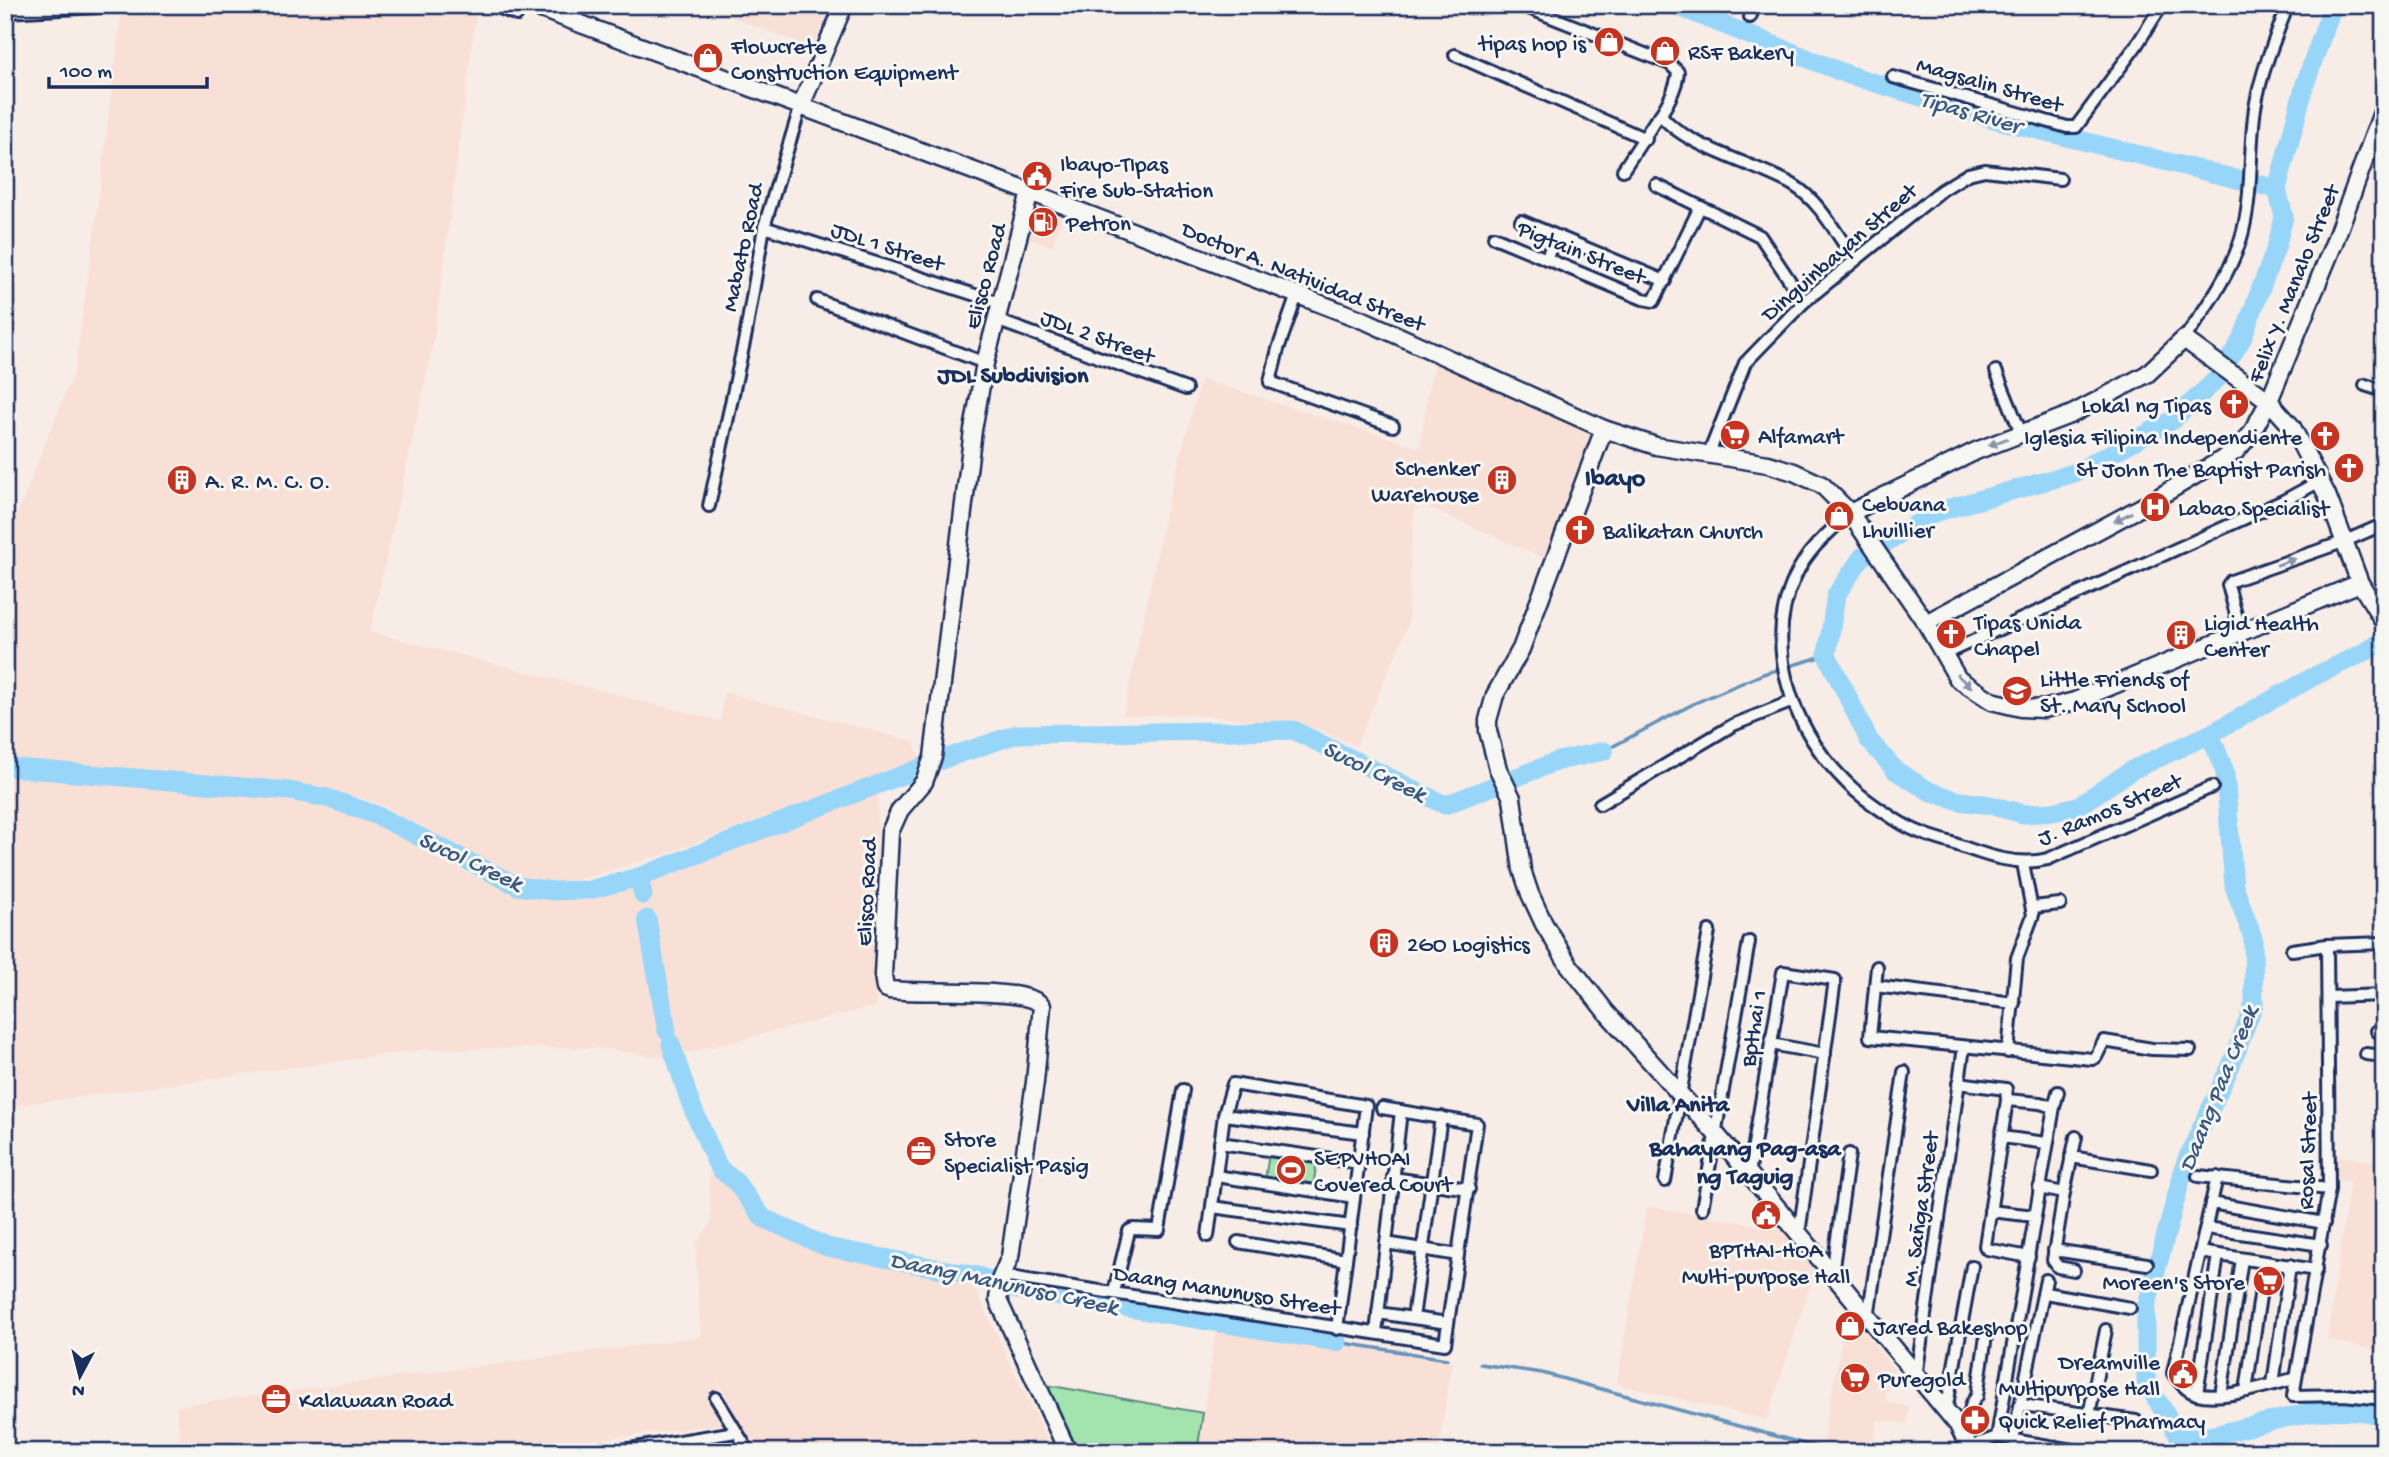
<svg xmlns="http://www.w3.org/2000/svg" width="2389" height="1457" font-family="'Gochi Hand',sans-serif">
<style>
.built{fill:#f9e0d7}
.green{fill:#a3e4ae;stroke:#5f8a86;stroke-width:2}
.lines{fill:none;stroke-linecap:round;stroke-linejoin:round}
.stream{stroke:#6593bb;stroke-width:3.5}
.river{stroke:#97d6f9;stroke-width:19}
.street-casing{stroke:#1b2f5e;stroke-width:16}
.secondary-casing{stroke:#1b2f5e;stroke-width:21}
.street{stroke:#f6f6f2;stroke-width:10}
.secondary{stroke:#f6f6f2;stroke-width:16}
.oneway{fill:#8892a8}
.labels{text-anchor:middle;stroke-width:6;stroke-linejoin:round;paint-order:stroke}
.poi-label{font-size:23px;fill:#1b2f5e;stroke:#f6f6f2;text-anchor:start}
.street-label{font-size:23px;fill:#1b2f5e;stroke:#f6f6f2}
.water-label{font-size:24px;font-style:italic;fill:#3a5985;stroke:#f6f6f2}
.neighbourhood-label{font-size:24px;font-weight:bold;fill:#1b2f5e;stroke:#f6f6f2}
.quarter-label{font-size:26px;font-weight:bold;fill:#1b2f5e;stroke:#f6f6f2}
</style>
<rect width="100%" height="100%" fill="#f7ece6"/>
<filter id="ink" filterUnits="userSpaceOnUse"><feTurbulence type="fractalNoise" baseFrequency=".0143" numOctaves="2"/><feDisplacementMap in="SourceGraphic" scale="14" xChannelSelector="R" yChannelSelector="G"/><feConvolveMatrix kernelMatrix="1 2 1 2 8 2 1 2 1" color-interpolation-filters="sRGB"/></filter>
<g filter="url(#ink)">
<!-- built -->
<g class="built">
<polygon points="122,5 477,6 433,346 370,632 721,721 724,692 913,741 921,760 666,854 564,884 523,877 472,854 381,805 332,790 5,759 5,545 75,369 97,212"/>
<polygon points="699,5 831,5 813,48"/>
<polygon points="1037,206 1064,215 1052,246 1026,237"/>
<polygon points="1437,357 1593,436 1550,561 1416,502 1411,549 1408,625 1356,746 1320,730 1299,725 1187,714 1123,716 1168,501 1201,379 1420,448 1429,385"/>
<polygon points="1726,420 1748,428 1741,453 1713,449"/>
<polygon points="5,772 201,789 334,807 402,834 468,874 506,887 560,898 624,886 878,790 876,1006 667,1058 596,1048 427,1049 5,1107"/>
<polygon points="2334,1156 2384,1162 2384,1352 2327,1340 2350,1181 2331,1179"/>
<polygon points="709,1172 720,1172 774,1226 826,1249 970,1279 1053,1452 758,1452 736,1417 717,1380 731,1423 501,1452 106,1452 180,1438 176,1406 701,1337 696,1264 697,1242 711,1224"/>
<polygon points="1647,1206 1786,1230 1827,1280 1811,1283 1767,1420 1617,1384"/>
<polygon points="1847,1309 1894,1369 1885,1401 1909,1407 1907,1424 1878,1420 1871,1452 1859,1452 1823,1441"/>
<polygon points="1217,1325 1452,1362 1438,1452 1197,1452"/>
</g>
<!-- green -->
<g class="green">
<polygon points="1269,1153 1317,1160 1313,1187 1265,1180"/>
<polygon points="1047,1385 1203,1413 1197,1452 1079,1452"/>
</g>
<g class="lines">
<!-- stream -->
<g class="stream">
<polyline points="1604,751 1695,703 1763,674 1827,655"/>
<polyline points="1337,1342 1447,1359"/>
<polyline points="1480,1364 1542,1373 1835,1452"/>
</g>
<!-- river -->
<g class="river">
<polyline points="1674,5 1849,75 1990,118 2277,189"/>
<polyline points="2210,734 2313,677 2369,650 2384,638"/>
<polyline points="941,760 1017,734 1293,730 1445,805 1558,761 1604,751"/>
<polyline points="5,767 289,791 327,798 376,815 518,886 553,891 589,890 639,877 923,767"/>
<polyline points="639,877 643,895"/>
<polyline points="647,919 667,1031"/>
<polyline points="671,1044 690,1102 716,1162 721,1170 735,1181 763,1218 827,1247 978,1276 1013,1289 1337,1342"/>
<polyline points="2180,1438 2146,1382 2146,1308 2186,1161 2232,1063 2254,1004 2253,938 2234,886 2225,772 2210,734 2132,770 2078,806 2053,812 2023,814 1990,805 1960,801 1931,792 1896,771 1869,740 1827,655 1836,595 1862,557 1936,512 2074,473 2173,420 2218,378 2242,339 2276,248 2284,217 2277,189 2305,84 2333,5"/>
<path d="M2180,1438C2201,1439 2219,1434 2239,1429C2290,1417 2332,1402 2384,1416"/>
</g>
<!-- street casing -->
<g class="street-casing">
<g id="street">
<polyline points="501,5 500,8 517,15"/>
<path d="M1521,5L1670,64L1678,72C1677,87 1665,111 1655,121L1623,170"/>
<polyline points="5,12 98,7"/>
<polyline points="1750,17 1755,5"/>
<polyline points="1455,55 1646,139"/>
<polyline points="1893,77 2067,127 2076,127 2136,46 2162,5"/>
<path d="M1661,115C1685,147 1757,164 1793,185C1820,201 1837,235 1855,260"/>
<polyline points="1656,185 1760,236 1804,302"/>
<polyline points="1521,221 1665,281"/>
<polyline points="764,227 1000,303"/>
<polyline points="1494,237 1643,299 1654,301 1700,207"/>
<polyline points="1546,259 1556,236"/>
<polyline points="1297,295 1278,349 1270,382 1393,426"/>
<polyline points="817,300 985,363"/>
<polyline points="996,320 1186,389"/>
<path d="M2184,339C2207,306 2233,271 2243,231C2253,190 2249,148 2255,108C2261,72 2275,38 2288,5"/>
<polyline points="1996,371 2021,433"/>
<polyline points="2365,385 2384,391"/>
<polyline points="1708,456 1745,363 1804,302 1942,190 1968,174 1985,170 2060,179"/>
<polyline points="709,506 746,333 764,227 800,108"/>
<path d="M1850,513C1829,532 1807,550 1795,577C1762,647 1793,729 1845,781C1859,796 1879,809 1896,820C1914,832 1935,838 1955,844C1985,855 2017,867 2048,859L2212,787"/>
<polyline points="2241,633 2228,585 2231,581 2343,542 2384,524"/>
<polyline points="1942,655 2285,500 2320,481"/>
<polyline points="1600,804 1733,725 1793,701"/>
<polyline points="2033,907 2060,904"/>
<polyline points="2327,945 2329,1189 2293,1396 2344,1395 2384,1399"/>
<polyline points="2292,950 2327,945 2384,943"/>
<polyline points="1877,967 1870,1037 2092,1059 2096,1057 2104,1041 2152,1049 2190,1050"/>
<polyline points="1875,986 2014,1003"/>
<polyline points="2328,997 2384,995"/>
<polyline points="2377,1031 2384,1031"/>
<polyline points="1771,1044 1825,1054"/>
<polyline points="2008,1052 2017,958 2033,915 2023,863"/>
<polyline points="2366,1054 2384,1056"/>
<polyline points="1958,1083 2006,1089 2007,1100 2040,1103 2054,1107 1997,1437"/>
<polyline points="2007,1100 1985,1246 1987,1249 2029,1257"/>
<polyline points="2054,1107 2058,1092"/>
<polyline points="1224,1115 1363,1133"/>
<polyline points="2002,1137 2046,1143"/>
<polyline points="1220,1143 1359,1163"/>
<polyline points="2071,1157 2151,1170"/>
<polyline points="1749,1174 1783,972 1835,980 1799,1234"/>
<polyline points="1216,1176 1354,1197"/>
<polyline points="2198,1176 2329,1189"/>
<path d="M2217,1177L2173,1373C2179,1382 2186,1391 2197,1394C2224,1401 2267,1385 2294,1379"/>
<polyline points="1393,1178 1469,1189"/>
<polyline points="1665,1181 1709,931"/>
<polyline points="2039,1188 2064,1193 2053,1260 2058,1267 2074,1270"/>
<polyline points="2064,1193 2076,1137"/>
<polyline points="2211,1203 2324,1223"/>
<polyline points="1212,1207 1351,1226"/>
<polyline points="1702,1209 1749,942"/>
<polyline points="1990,1211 2035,1216"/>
<polyline points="2206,1228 2321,1245"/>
<polyline points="1208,1236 1224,1115 1233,1084 1366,1106 1337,1329"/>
<polyline points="1238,1242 1346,1260"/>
<polyline points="1386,1243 1458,1255"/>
<polyline points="2054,1250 2147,1264"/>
<polyline points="2200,1252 2316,1270"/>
<polyline points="1832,1274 1849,1154"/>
<polyline points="1002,1276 1445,1344 1477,1124 1382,1108"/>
<polyline points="1114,1292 1129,1231 1133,1229 1159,1230 1183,1090"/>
<polyline points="2045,1293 2130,1308"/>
<polyline points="1378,1313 1448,1323"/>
<polyline points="1413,1318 1441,1117"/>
<polyline points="1868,1318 1904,1072"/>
<polyline points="1376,1333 1401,1111"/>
<polyline points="1916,1377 1964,1047"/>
<polyline points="2273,1384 2290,1265"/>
<polyline points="2246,1391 2265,1262"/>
<polyline points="2197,1394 2218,1255"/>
<polyline points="2221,1395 2242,1259"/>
<polyline points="716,1398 749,1452"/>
<polyline points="2022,1405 2136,1421"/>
<polyline points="1946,1411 1972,1266"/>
<polyline points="2089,1415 2106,1330"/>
<polyline points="1964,1433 1972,1403 1977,1396 1986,1336"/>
<polyline points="2013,1440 2046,1280"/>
<polyline points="1970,1447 1997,1437 2084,1452"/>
<polyline points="611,1452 736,1432"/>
</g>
</g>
<!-- secondary casing -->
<g class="secondary-casing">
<g id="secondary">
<polyline points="530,5 1030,192 1368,322 1604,429 1656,446 1768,464 1794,472 1822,485 1850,513 1926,623 1958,679 1992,701 2021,708 2044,709 2075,701 2360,583"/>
<polyline points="800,108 844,5"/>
<path d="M1030,192L985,363L973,430L933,757L924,782L900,810L890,832L883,975L885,988L890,990C917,994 1029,986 1042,1006L1035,1082L1010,1257L1000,1280L998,1300L1068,1452"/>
<polyline points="1604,429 1521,649 1495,695 1488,720 1488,731 1498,769 1512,798 1522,870 1530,894 1544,924 1569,965 1606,1012 1716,1134 1958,1425 1971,1452"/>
<polyline points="1850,513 1976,451 2072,414 2147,374 2184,339 2269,401 2292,427 2327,495 2360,583 2384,622"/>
<polyline points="1926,623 2147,504 2236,451 2251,434 2269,401 2334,243 2384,107"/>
</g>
</g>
<!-- street -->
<use href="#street" class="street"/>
<!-- secondary -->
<use href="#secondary" class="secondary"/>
</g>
<!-- one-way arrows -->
<defs><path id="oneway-solid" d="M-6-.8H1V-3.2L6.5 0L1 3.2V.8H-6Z" transform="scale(1.75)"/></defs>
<g class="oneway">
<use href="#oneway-solid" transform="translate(1998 442) rotate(159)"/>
<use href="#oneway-solid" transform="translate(2123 517) rotate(152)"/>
<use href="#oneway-solid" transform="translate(2286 562) rotate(-19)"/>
<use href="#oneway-solid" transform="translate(1964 681) rotate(42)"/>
</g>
</g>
<!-- icons -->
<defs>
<g id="shop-disc" transform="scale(1.575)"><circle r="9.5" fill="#c8321e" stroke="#f6f6f2"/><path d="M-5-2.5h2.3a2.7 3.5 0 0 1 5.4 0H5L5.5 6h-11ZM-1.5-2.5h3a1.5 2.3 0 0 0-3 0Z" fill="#fff"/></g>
<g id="civic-disc" transform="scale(1.575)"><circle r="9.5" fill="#c8321e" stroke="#f6f6f2"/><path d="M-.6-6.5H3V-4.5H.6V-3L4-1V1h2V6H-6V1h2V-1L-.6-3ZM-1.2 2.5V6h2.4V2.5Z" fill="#fff"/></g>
<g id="fuel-disc" transform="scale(1.575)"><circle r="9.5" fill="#c8321e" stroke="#f6f6f2"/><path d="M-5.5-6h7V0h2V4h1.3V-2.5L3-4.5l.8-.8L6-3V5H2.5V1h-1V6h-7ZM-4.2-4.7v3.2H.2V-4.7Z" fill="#fff"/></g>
<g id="church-disc" transform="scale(1.575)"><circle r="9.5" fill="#c8321e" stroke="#f6f6f2"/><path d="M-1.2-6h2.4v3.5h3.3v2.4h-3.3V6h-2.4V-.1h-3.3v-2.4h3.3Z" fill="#fff"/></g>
<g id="supermarket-disc" transform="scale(1.575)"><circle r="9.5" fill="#c8321e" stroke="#f6f6f2"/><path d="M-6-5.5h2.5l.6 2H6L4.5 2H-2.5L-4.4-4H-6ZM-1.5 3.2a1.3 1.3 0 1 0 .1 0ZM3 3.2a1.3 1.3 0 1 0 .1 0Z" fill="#fff"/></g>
<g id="building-disc" transform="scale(1.575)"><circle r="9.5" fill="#c8321e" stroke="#f6f6f2"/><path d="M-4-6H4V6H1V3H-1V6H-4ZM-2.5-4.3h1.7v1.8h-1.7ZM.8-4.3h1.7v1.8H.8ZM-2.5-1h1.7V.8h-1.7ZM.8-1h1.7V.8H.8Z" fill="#fff"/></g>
<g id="hospital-disc" transform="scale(1.575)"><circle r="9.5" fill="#c8321e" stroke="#f6f6f2"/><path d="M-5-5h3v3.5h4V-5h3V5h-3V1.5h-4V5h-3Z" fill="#fff"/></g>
<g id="school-disc" transform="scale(1.575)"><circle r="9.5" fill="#c8321e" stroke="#f6f6f2"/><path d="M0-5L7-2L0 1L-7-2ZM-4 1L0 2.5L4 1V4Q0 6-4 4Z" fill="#fff"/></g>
<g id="office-disc" transform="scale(1.575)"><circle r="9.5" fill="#c8321e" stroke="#f6f6f2"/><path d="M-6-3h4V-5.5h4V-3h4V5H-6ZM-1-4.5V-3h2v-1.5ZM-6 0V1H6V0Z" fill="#fff"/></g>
<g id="stadium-disc" transform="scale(1.575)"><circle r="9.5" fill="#c8321e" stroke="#f6f6f2"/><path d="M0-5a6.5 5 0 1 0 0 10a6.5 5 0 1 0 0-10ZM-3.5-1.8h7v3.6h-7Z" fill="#fff"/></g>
<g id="pharmacy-disc" transform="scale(1.575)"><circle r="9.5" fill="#c8321e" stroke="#f6f6f2"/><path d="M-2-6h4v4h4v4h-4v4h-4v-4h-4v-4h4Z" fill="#fff"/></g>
</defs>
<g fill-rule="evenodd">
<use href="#shop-disc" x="1609" y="42"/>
<use href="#shop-disc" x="1665" y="51"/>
<use href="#shop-disc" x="708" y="58"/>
<use href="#civic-disc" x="1037" y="176"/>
<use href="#fuel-disc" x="1043" y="222"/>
<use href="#church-disc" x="2234" y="404"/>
<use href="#supermarket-disc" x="1735" y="435"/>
<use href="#church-disc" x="2325" y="436"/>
<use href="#church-disc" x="2349" y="468"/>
<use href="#building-disc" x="182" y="480"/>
<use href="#building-disc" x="1502" y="480"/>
<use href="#hospital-disc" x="2155" y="507"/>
<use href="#shop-disc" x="1839" y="516"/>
<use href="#church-disc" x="1580" y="530"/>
<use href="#church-disc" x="1951" y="634"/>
<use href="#building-disc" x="2181" y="635"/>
<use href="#school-disc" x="2017" y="691"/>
<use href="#building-disc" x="1384" y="943"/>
<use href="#office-disc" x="921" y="1151"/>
<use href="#stadium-disc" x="1291" y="1170"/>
<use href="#civic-disc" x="1766" y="1215"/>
<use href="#supermarket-disc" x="2268" y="1281"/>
<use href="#shop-disc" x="1850" y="1326"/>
<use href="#civic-disc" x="2183" y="1374"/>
<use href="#supermarket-disc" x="1855" y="1378"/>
<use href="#office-disc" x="276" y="1399"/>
<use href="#pharmacy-disc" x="1975" y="1420"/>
</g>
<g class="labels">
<!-- poi labels -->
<g class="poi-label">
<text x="1586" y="50" text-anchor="end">tipas hop is</text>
<text x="731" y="53">Flowcrete<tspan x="731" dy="26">Construction Equipment</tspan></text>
<text x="1688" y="59">RSF Bakery</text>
<text x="1060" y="171">Ibayo-TIpas<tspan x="1060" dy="26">Fire Sub-Station</tspan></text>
<text x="1066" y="230">Petron</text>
<text x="2211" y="412" text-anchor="end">Lokal ng Tipas</text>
<text x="1758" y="443">Alfamart</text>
<text x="2302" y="444" text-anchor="end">Iglesia Filipina Independiente</text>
<text x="1479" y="475" text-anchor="end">Schenker<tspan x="1479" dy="26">Warehouse</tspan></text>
<text x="2326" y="476" text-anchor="end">St John The Baptist Parish</text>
<text x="205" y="488">A. R. M. C. O.</text>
<text x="1862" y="511">Cebuana<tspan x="1862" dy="26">Lhuillier</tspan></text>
<text x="2178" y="515">Labao Specialist</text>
<text x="1603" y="538">Balikatan Church</text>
<text x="1974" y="629">Tipas Unida<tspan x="1974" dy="26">Chapel</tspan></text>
<text x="2204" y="630">Ligid Health<tspan x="2204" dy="26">Center</tspan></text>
<text x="2040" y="686">Little Friends of<tspan x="2040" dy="26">St. Mary School</tspan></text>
<text x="1407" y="951">2GO Logistics</text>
<text x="944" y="1146">Store<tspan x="944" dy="26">Specialist Pasig</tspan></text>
<text x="1314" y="1165">SEPVHOAI<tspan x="1314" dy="26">Covered Court</tspan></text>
<text x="1766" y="1257" text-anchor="middle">BPTHAI-HOA<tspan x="1766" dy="26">Multi-purpose Hall</tspan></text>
<text x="2245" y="1289" text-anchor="end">Moreen's Store</text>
<text x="1873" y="1334">Jared Bakeshop</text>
<text x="2160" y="1369" text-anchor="end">Dreamville<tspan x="2160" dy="26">Multipurpose Hall</tspan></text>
<text x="1878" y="1386">Puregold</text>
<text x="299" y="1407">Kalawaan Road</text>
<text x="1998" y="1428">Quick Relief Pharmacy</text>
</g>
<!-- street labels -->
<g class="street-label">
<text transform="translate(1990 83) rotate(16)" y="8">Magsalin Street</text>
<text transform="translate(888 245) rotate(18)" y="8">JDL 1 Street</text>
<text transform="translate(741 247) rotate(-78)" y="8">Mabato Road</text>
<text transform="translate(1582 251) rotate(22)" y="8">Pigtain Street</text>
<text transform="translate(1838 251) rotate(-41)" y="8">Dinguinbayan Street</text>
<text transform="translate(1304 275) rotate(22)" y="8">Doctor A. Natividad Street</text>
<text transform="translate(984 276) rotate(-75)" y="8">Elisco Road</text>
<text transform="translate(2292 283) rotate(-68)" y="8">Felix Y. Manalo Street</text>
<text transform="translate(1098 335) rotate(20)" y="8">JDL 2 Street</text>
<text transform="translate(2109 808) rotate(-23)" y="8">J. Ramos Street</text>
<text transform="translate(865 892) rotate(-87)" y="8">Elisco Road</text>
<text transform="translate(1752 1028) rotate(-81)" y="8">Bpthai 1</text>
<text transform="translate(2306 1151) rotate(-88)" y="8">Rosal Street</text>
<text transform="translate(1919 1209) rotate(-82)" y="8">M. Sañga Street</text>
<text transform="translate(1227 1289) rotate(9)" y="8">Daang Manunuso Street</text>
</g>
<!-- water labels -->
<g class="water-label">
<text transform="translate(1971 111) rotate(16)" y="8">Tipas River</text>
<text transform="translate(1375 770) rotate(26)" y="8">Sucol Creek</text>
<text transform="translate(471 860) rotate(25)" y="8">Sucol Creek</text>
<text transform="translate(2217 1088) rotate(-68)" y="8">Daang Paa Creek</text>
<text transform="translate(1004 1282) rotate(12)" y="8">Daang Manunuso Creek</text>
</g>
<!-- neighbourhood labels -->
<g class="neighbourhood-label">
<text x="1013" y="382">JDL Subdivision</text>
<text x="1678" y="1111">Villa Anita</text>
<text x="1745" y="1155">Bahayang Pag-asa<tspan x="1745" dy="28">ng Taguig</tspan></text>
</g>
<!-- quarter labels -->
<g class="quarter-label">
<text x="1615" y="485">Ibayo</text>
</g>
</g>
<!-- margin -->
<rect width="2389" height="1457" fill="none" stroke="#f6f6f2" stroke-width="28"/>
<rect x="14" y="14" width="2361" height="1429" fill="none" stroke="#1b2f5e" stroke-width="2.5" filter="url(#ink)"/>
<!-- north arrow -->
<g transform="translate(80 1376) rotate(187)" stroke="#f6f6f2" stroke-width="5" paint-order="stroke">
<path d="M0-5L12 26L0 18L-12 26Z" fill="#1b2f5e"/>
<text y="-10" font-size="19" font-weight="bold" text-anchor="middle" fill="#1b2f5e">N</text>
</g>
<!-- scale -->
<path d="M49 77v10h158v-10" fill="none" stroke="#1b2f5e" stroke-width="3.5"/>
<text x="60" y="77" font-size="21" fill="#1b2f5e" stroke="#f6f6f2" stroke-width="5" paint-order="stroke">100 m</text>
</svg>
